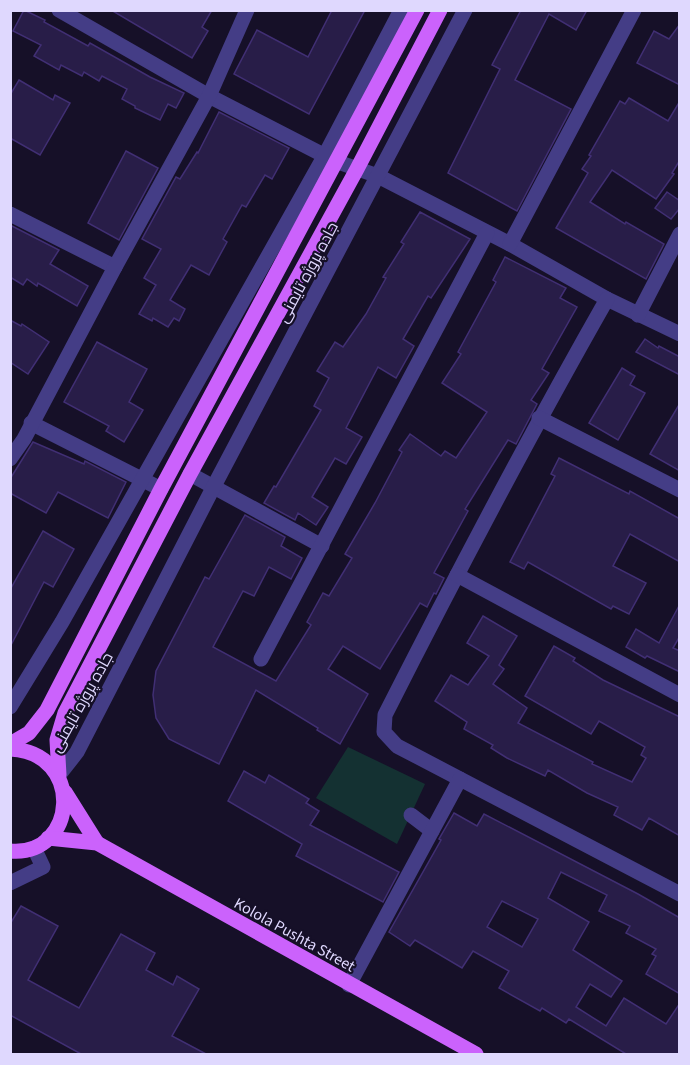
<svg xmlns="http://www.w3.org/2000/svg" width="690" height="1065" font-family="'Source Sans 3',Cairo,sans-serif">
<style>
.green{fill:#143132}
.building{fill:#281d48;stroke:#412f74;stroke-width:1.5;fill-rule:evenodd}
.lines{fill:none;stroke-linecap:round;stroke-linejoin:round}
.minor{stroke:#443d86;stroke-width:15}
.major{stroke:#cb62fc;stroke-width:15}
.labels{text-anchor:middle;stroke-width:4.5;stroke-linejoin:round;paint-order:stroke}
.street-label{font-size:16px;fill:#dfd8fe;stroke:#161028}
</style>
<rect width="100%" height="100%" fill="#161028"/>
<!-- green -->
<polygon class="green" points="348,747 425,784 397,844 316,798"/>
<!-- building -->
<g class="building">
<polygon points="24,10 45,20 44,22 88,46 90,43 150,77 184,93 176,108 168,104 160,120 135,108 135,106 122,99 127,89 102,76 99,81 84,72 82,76 61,65 59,70 34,56 41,45 13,31"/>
<polygon points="111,10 212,10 202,27 208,31 192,58"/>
<polygon points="332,10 365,10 309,114 234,74 257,30 308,57"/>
<polygon points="521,10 587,10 576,30 549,14 515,80 571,109 517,211 448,173 500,69 492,65"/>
<polygon points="680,24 680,85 637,63 654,31 669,39"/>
<polygon points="19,80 53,100 55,95 70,103 40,155 10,138 10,95"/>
<polygon points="629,98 668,121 680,101 680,160 672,173 674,174 656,199 612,170 590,202 625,224 626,222 664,244 646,279 556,228 588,173 582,169 591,156 589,155 620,101 625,104"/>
<polygon points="219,112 289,148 272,179 265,175 246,207 242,205 223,239 227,242 209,275 191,265 170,300 185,309 179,321 174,318 168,327 153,318 152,321 139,314 156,285 144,278 161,249 142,239 176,177 180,179 197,152 198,153"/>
<polygon points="126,151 158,168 119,240 88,223"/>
<polygon points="667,192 680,201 680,208 671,219 655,208"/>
<polygon points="420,212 470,239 431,298 428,296 403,339 414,346 396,378 378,367 346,428 362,437 346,464 335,458 312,497 328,507 316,525 298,513 295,520 264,503 274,486 276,487 321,410 314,406 329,378 317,371 335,342 343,347 366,314 386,278 383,277 404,244 401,242"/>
<polygon points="10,225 59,250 50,264 88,286 77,306 38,283 37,286 27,279 23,285 10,277"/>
<polygon points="505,257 566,288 560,298 577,307 542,369 549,373 531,400 537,404 516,444 508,440 465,509 468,511 434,573 444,578 436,594 434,593 427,607 420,603 380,669 343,646 328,669 368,694 340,744 317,730 318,728 256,690 219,764 169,739 156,718 153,695 156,671 205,577 209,579 245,515 285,537 281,546 302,558 291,579 269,567 254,596 243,591 213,647 276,681 311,625 307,622 323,593 329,596 352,558 345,554 375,503 402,452 399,450 410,434 441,456 445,451 456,458 487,412 442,383 461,354 458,352 496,282 493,280"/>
<polygon points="10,320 21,326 22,324 49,342 28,374 10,362"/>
<polygon points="645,339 658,348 659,346 680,357 680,375 636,352"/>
<polygon points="97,342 147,369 129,402 143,410 124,442 106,431 109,426 64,402"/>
<polygon points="622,368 635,376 630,385 645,393 618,440 589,423"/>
<polygon points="680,403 680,471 650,454"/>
<polygon points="33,442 84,464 85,461 126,482 108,518 58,492 46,513 10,493 10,479"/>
<polygon points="559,458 629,494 630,491 680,519 680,562 630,534 613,566 646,583 629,614 613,606 611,609 528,562 524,569 510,562 555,476 551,474"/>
<polygon points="43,531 74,549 53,587 44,582 10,647 10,590"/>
<polygon points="680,604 680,636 673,648 680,651 680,672 647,656 645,658 626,647 636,629 659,643"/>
<polygon points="483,616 517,636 499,665 504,669 493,684 527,708 518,723 593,762 592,764 632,782 646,758 641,755 645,747 599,721 591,734 525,696 554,646 575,658 573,661 603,680 680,717 680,836 649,818 642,830 614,815 618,807 587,793 548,770 545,776 507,758 491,748 493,745 464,729 467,722 435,701 451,675 468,685 489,656 467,643"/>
<polygon points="244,771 265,783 269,775 309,799 306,803 319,811 310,825 399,872 383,902 296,856 302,844 228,801"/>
<path d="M454,813L477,826L484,814L638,894L680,918V994L646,974L656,956L652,954L656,949L626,933L630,926L599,911L607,895L561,872L548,898L589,922L573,950L622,981L611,997L590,984L576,1007L606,1026L624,998L666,1024L680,1003V1054H626L569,1019L566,1023L542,1008L540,1011L499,988L509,971L473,951L462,968L415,940L410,946L389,932L441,840L439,839ZM502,901L538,919L522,947L487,927Z"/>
<polygon points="21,906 58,926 28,980 79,1008 121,934 155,953 146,970 173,985 177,976 199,989 172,1036 206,1054 81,1054 10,1015 10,924"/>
</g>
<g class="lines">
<!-- minor -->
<g class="minor">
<polyline points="59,10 209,96 335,161 378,176 510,244 607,299 680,334"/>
<polyline points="10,214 115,267"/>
<polyline points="510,244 634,10"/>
<path d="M607,299C529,436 456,575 385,715L384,732L397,746L680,894"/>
<polyline points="638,315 680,234"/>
<polyline points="539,418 680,490"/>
<polyline points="31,423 161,489"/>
<polyline points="10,459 24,439 115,267 209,96 247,10"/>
<polyline points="190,474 322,546"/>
<polyline points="457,575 680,695"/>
<polyline points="261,659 487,233"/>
<polyline points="10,707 62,622 325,155 401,10"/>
<polyline points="59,775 77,752 214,486 465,10"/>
<polyline points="411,815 432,831"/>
<polyline points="10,883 43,867 34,848"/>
<polyline points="349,985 460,779"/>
</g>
<!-- major -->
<g class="major">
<polyline points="10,744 29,733 47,710 161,489 417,10"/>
<path d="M10,749C85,752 78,857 10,851"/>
<polyline points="59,775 57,740 65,713 190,474 357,169 440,10"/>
<polyline points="65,792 97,843"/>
<polyline points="48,838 97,843 476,1054"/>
</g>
</g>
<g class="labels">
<!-- street labels -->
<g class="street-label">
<text transform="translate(307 272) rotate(-62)" y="6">جاده پروژه تایمنی</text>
<text transform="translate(81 702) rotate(-61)" y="6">جاده پروژه تایمنی</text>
<text transform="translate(295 934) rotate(29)" y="6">Kolola Pushta Street</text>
</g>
</g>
<!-- border -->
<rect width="690" height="1065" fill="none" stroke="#dfd8fe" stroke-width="24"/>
</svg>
